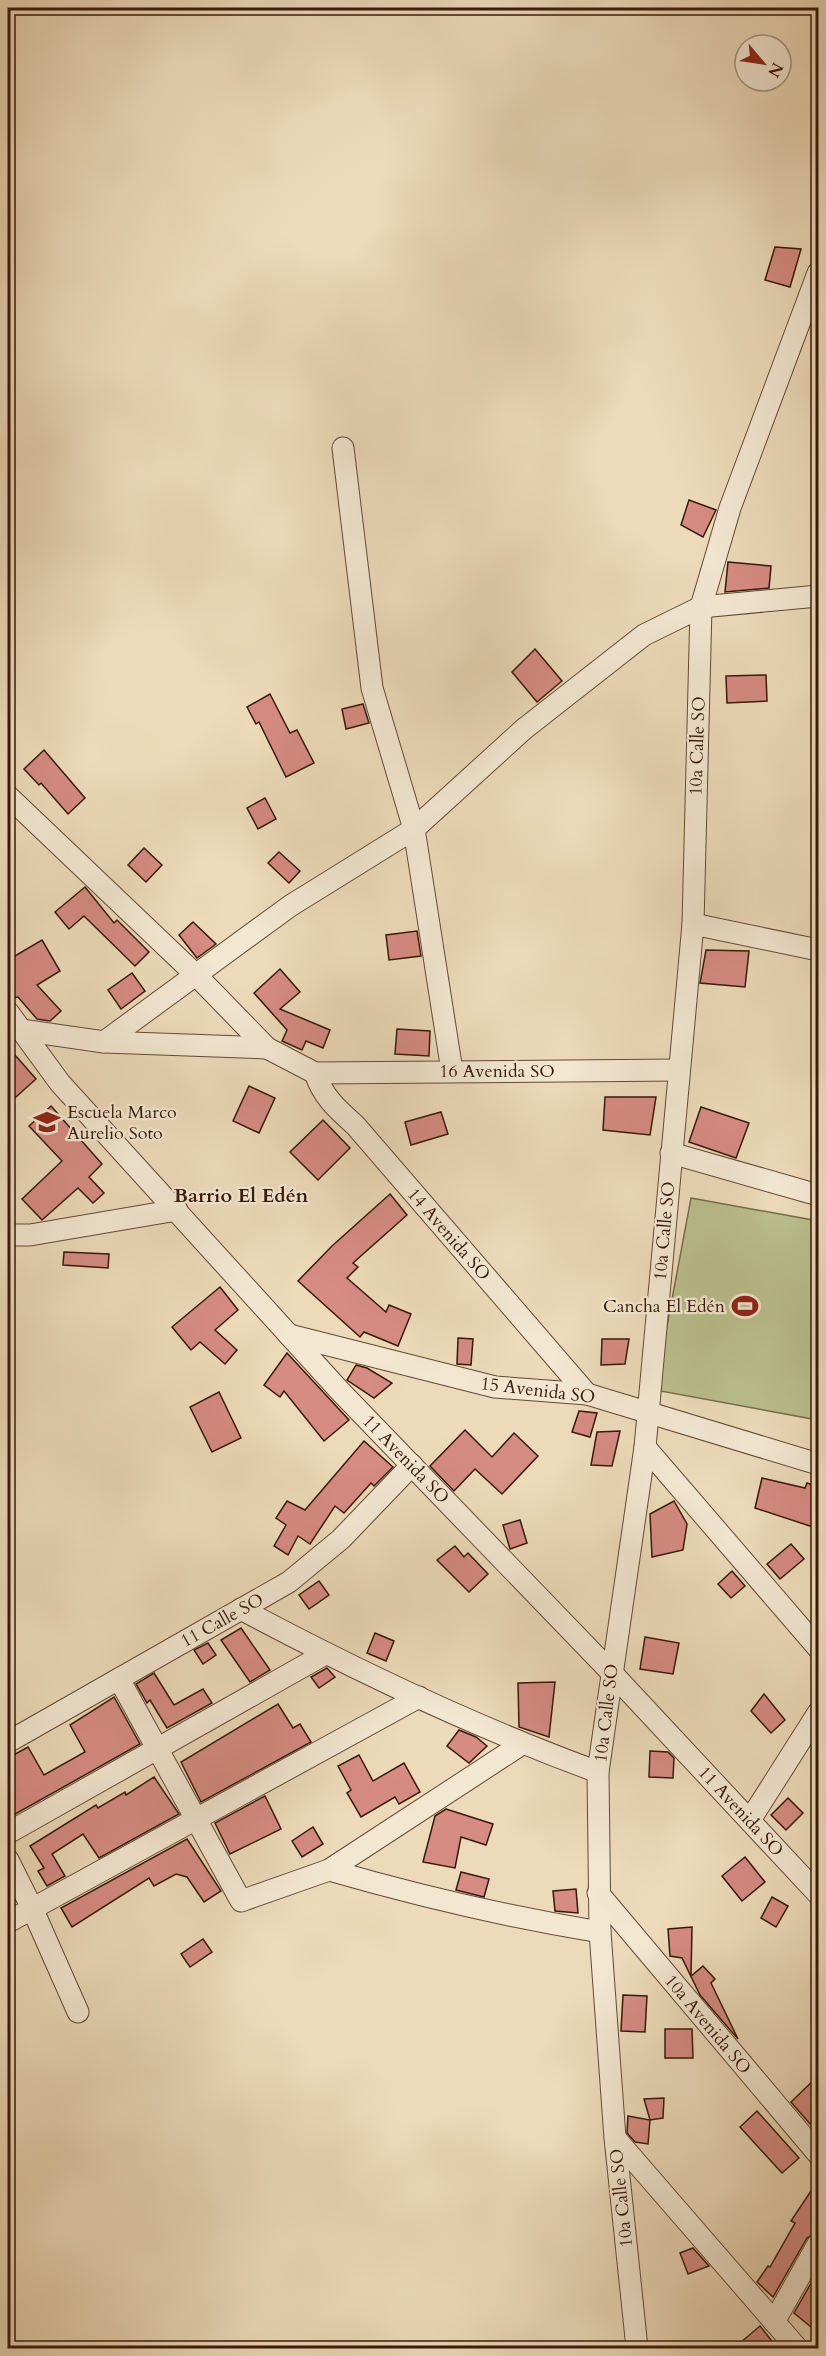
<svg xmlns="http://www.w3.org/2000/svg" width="826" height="2356" font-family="Cardo,serif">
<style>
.green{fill:#babe8d;stroke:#786c4b;stroke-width:1.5}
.building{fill:#d68b83;stroke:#371909;stroke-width:1.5}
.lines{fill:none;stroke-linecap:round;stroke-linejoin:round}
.street-casing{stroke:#644935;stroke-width:23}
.street{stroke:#f3e7d2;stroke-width:21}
.labels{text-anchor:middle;stroke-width:4.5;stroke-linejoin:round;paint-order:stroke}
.street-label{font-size:18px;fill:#371909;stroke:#f3e7d2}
.poi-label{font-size:18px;fill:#371909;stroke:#f3e7d2;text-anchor:start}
.neighbourhood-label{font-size:20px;font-weight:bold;fill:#371909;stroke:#f3e7d2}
</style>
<rect width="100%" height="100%" fill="#ecdaba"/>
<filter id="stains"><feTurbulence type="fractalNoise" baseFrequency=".00333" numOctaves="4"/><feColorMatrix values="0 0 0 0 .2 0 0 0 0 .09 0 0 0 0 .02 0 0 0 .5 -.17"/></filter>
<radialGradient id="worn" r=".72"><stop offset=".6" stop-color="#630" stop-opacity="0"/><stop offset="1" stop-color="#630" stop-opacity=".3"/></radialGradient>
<!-- green -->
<polygon class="green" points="691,1198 818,1221 818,1420 655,1390"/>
<!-- building -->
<g class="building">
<polygon points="775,247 801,249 790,287 765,280"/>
<polygon points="689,500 716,510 703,537 681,525"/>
<polygon points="728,562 771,566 769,588 725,592"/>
<polygon points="535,649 562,681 537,702 512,672"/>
<polygon points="766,675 767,701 727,703 726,676"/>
<polygon points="270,694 290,733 297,730 314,763 286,777 259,722 256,724 247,707"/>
<polygon points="363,704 369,723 346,729 342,709"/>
<polygon points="44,750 85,798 68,814 41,783 39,785 24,769"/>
<polygon points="265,798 276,819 258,829 247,808"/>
<polygon points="144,848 162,865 146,882 128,865"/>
<polygon points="279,852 300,871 289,883 268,863"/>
<polygon points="85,887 114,923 117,920 149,952 135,966 84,916 69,929 55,912"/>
<polygon points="193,922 216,944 197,958 179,935"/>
<polygon points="417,931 421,956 389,960 386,935"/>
<polygon points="42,940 60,971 37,985 61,1011 50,1021 37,1019 18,997 8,999 8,960"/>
<polygon points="706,950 749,951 745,987 700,983"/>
<polygon points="280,969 300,992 280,1009 330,1030 323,1048 306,1041 302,1050 282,1041 287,1030 254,993"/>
<polygon points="132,973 145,991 121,1009 108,990"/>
<polygon points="397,1029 430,1031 429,1056 395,1054"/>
<polygon points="15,1055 36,1079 8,1104 8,1062"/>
<polygon points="249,1086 275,1098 259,1133 233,1121"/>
<polygon points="605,1097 656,1097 650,1135 603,1130"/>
<polygon points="51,1106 102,1164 89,1177 104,1193 93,1203 78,1188 42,1220 22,1199 62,1161 29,1126"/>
<polygon points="701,1107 749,1123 736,1158 689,1142"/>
<polygon points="441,1112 448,1134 411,1145 405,1122"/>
<polygon points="323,1120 350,1148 318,1180 290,1152"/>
<polygon points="390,1194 407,1215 353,1263 358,1267 347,1278 386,1312 389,1305 411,1314 398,1346 364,1332 360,1337 298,1281 332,1246"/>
<polygon points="64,1252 109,1254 108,1268 63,1265"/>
<polygon points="220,1287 238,1310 215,1330 237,1350 225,1364 200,1342 191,1350 172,1327"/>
<polygon points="458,1338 473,1339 471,1365 457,1364"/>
<polygon points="602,1339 629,1339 625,1364 601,1365"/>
<polygon points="287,1353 349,1420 324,1441 284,1391 280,1397 264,1385"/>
<polygon points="356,1365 367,1368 392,1383 374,1398 347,1380"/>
<polygon points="219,1392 241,1438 212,1452 190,1407"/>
<polygon points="579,1411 597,1413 590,1437 572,1432"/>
<polygon points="465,1430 492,1457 514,1433 538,1456 502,1494 475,1469 454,1491 430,1466"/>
<polygon points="620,1431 612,1466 591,1465 597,1432"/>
<polygon points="364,1441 393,1467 374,1486 371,1483 344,1513 335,1506 310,1544 298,1536 288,1555 274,1546 286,1525 276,1518 287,1501 305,1510"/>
<polygon points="762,1478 805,1488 807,1483 819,1487 819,1515 813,1527 755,1508"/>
<polygon points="674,1501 687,1524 683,1550 652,1557 650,1514"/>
<polygon points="520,1520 527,1543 510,1549 503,1525"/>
<polygon points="791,1544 804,1559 780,1579 767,1564"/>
<polygon points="455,1546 464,1557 468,1553 488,1574 469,1592 437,1560"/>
<polygon points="732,1571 745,1586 731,1598 718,1584"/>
<polygon points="319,1581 329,1595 309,1609 299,1595"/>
<polygon points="241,1628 270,1670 250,1682 221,1640"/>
<polygon points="375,1633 394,1641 386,1661 367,1653"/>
<polygon points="645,1637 679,1643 673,1674 640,1669"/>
<polygon points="208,1643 216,1655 203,1664 194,1650"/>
<polygon points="327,1668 335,1677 319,1688 311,1677"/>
<polygon points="154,1673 174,1705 203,1689 212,1703 167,1728 150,1700 147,1703 136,1684"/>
<polygon points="555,1682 549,1737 519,1727 518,1683"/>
<polygon points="764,1694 785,1720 771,1733 751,1711"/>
<polygon points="114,1697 140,1744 10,1817 8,1813 8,1758 28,1747 44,1775 85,1752 70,1725"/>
<polygon points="278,1704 293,1728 300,1724 311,1742 201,1802 181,1762"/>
<polygon points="459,1730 476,1737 487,1746 469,1763 447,1746"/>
<polygon points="650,1751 668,1752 674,1758 673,1778 649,1777"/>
<polygon points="359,1755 373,1781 404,1763 420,1792 399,1804 395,1797 361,1817 347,1793 351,1790 338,1766"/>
<polygon points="154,1777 179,1814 99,1858 83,1834 52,1854 65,1876 47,1886 38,1871 44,1868 30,1846 96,1805 98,1808 125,1792 126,1795"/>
<polygon points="265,1796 281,1829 230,1854 215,1823"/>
<polygon points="788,1798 803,1813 786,1830 771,1815"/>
<polygon points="446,1809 493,1824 486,1845 461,1837 455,1868 423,1862 435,1816"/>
<polygon points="313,1827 323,1844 302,1857 292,1841"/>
<polygon points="187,1839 221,1891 204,1902 187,1877 176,1874 154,1886 149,1878 72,1927 61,1908"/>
<polygon points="745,1857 765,1882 742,1901 722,1876"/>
<polygon points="461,1872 489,1879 484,1897 456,1890"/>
<polygon points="576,1889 578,1913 555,1911 553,1891"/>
<polygon points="772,1897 788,1906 776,1927 761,1918"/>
<polygon points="692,1927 691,1976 703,1966 715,1979 711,1983 738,2039 700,1995 682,1958 670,1956 668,1929"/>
<polygon points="203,1939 212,1952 190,1967 181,1954"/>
<polygon points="623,1995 647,1996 645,2032 621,2031"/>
<polygon points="665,2029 692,2029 693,2058 665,2058"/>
<polygon points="819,2075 819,2115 810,2124 791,2102"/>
<polygon points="664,2098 663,2118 650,2120 644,2099"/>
<polygon points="757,2111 799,2158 782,2173 740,2127"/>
<polygon points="628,2116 650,2120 648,2144 635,2142 627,2133"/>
<polygon points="819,2179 819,2231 807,2238 773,2297 757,2282 768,2266 770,2267 795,2223 791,2221"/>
<polygon points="693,2248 709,2266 688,2274 680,2253"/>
<polygon points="819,2269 819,2319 811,2327 794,2313"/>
<polygon points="760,2326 778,2349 733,2349"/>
</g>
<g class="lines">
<!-- street casing -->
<g class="street-casing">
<g id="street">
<polyline points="343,448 372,688 414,829 452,1071"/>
<polyline points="8,796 196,975 267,1048 315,1073 679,1070"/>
<polyline points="693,924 818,950"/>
<polyline points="8,1012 60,1083 339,1390 611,1672 818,1894"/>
<polyline points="14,1029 104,1042 267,1048"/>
<polyline points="104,1042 290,906 414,829 524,729 644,635 701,607 818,596"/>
<path d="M315,1073C323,1097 337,1109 355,1125L587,1394"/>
<polyline points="671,1153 818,1195"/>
<polyline points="8,1235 30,1235 177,1210"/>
<polyline points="289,1335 495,1387 587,1394 818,1464"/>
<polyline points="645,1447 818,1648"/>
<path d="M241,1609C357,1671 475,1727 598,1772"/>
<polyline points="119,1679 241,1901 329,1870 522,1744"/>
<polyline points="8,1742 289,1582 341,1539 412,1465"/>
<polyline points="750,1820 818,1713"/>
<polyline points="8,1833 325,1654"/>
<polyline points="8,1860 32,1908 78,2012"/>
<path d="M329,1870C419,1896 508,1917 600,1932"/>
<polyline points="598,1893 818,2154"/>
<polyline points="8,1922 419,1697"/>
<polyline points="615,2138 797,2348"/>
<polyline points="774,2322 818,2244"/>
<polyline points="637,2348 615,2138 600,1932 598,1772 645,1447 693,924 701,607 730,508 818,273"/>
</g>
</g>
<!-- street -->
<use href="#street" class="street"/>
</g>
<!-- icons -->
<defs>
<g id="school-bare" transform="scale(2.07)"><path d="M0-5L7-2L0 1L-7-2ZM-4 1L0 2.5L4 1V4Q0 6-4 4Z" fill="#8f2418" stroke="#f3e7d2" stroke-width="2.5" paint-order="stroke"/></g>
<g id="stadium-bare" transform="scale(2.07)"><path d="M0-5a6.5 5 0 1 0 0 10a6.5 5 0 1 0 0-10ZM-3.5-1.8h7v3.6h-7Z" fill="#8f2418" stroke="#f3e7d2" stroke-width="2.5" paint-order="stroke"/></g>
</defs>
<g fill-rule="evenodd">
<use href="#school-bare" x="47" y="1122"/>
<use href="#stadium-bare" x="745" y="1306"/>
</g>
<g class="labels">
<!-- street labels -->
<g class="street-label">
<text transform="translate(697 746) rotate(-88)" y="6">10a Calle SO</text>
<text x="497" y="1077">16 Avenida SO</text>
<text transform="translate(664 1231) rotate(-85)" y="6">10a Calle SO</text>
<text transform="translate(449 1234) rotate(49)" y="6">14 Avenida SO</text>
<text transform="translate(538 1390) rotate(7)" y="6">15 Avenida SO</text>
<text transform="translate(406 1459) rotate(46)" y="6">11 Avenida SO</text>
<text transform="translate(222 1620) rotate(-29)" y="6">11 Calle SO</text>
<text transform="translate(606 1713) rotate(-83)" y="6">10a Calle SO</text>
<text transform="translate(741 1811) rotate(47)" y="6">11 Avenida SO</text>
<text transform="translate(708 2024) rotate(50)" y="6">10a Avenida SO</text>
<text transform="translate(621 2198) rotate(-96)" y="6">10a Calle SO</text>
</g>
<!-- poi labels -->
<g class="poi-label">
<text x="67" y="1118">Escuela Marco<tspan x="67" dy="21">Aurelio Soto</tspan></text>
<text x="725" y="1312" text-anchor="end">Cancha El Edén</text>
</g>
<!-- neighbourhood labels -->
<g class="neighbourhood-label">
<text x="241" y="1202">Barrio El Edén</text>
</g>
</g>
<!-- margin -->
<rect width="826" height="2356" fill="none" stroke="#ecdaba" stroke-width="30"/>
<rect x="9" y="9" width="808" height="2338" fill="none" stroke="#371909" stroke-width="3"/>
<rect x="15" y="15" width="796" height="2326" fill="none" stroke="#371909" stroke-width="1.5"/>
<!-- north arrow -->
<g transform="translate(763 63) rotate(119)"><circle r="28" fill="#f3e7d2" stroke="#a89582" stroke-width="1.5"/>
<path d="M0-4.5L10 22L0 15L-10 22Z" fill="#8f2418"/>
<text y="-9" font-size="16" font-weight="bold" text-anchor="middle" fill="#371909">N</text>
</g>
<rect width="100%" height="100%" filter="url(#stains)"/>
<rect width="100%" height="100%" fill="url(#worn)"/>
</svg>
